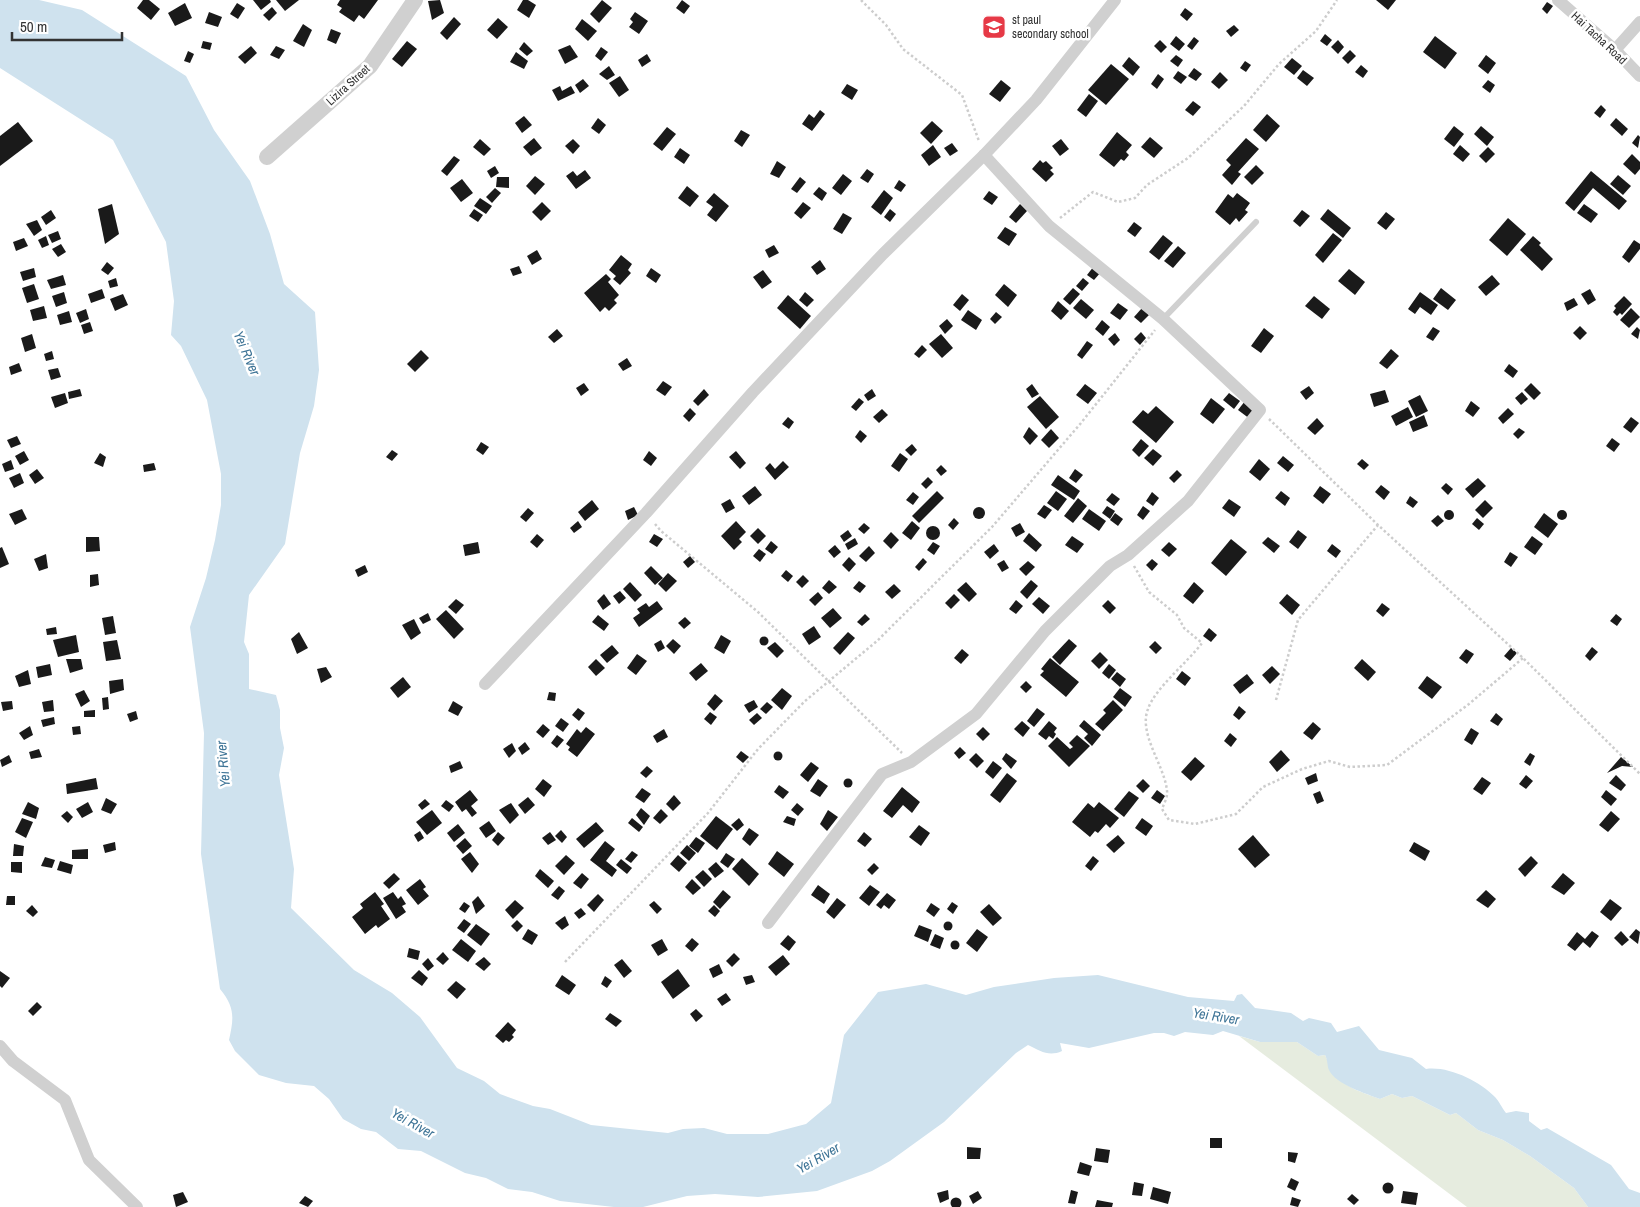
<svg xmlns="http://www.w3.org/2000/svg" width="1640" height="1207" font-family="'Archivo Narrow',sans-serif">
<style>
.green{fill:#e6ecdf}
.water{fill:#cfe2ee}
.building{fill:#1a1a1a}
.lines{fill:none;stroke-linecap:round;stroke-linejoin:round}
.path{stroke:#cdcdcd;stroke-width:2.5;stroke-dasharray:2.5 2.5;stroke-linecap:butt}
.service{stroke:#d0d0d0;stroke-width:6}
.minor{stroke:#d0d0d0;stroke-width:12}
.tertiary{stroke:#d0d0d0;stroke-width:16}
.labels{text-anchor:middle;stroke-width:5;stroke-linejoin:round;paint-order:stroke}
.poi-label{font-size:12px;fill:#333;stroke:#fff;text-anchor:start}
.street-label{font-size:12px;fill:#333;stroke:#fff}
.water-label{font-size:14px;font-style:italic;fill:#3f7597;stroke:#fff}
</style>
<rect width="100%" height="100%" fill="#fff"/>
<!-- green -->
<path class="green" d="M1239,1036L1260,1042H1297L1318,1056L1325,1055C1339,1086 1350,1088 1380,1099L1392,1094L1402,1098L1412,1096L1450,1115L1456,1113L1478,1130L1503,1140L1530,1156L1574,1188L1588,1207H1467Z"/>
<!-- water -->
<path class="water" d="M0,0H39L82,10L186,76L214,130L250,181L270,234L284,284L315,312L319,370L314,406L300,453L285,544L249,595L244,642L249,654V689L276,695L280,710V728L284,748L279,775L294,869L291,908L354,970L392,993L420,1017L457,1068L484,1081L500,1094L533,1106L550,1109L591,1125L668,1133L683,1129L704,1128L727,1134H768L806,1124L831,1103L844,1035L878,992L926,984L966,995L994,987L1054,978L1098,975L1188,997L1234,1001L1237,995L1242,994L1255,1008L1291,1013L1303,1021L1309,1018L1331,1023L1337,1032L1359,1026L1379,1050L1412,1058L1426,1069C1449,1066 1479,1081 1495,1097C1499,1101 1502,1108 1506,1113L1516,1111L1529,1113V1121L1541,1130L1547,1128L1611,1165L1629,1189L1640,1193V1207H1588L1574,1188L1530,1156L1503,1140L1478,1130L1456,1113L1450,1115L1412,1096L1402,1098L1392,1094L1380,1099C1367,1094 1335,1084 1329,1070C1327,1066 1328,1060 1325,1055L1318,1056L1297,1042H1260L1223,1031L1213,1035L1185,1032L1174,1036L1164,1033H1154L1089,1048L1060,1043L1062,1051C1049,1057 1040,1051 1028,1045L1016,1053L944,1122L890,1161L872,1171L817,1191L758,1197L715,1194L687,1196L643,1207H614L560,1201L532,1192L508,1189L486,1178L465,1173L421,1151L398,1149L376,1132L361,1129L343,1119L329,1099L314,1086L286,1083L259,1075L235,1051L229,1040C234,1018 235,1007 220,989L201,854L204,733L190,627L206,578L215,540L221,505V474L207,400L181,346L171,335L174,301L166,242L113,140L0,68Z"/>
<!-- building -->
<g class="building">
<polygon points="143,0 149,0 160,9 151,20 137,8"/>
<polygon points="253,0 270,0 271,2 261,10"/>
<polygon points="276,0 299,0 285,11"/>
<polygon points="340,0 378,0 364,19 359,15 354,22 339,12 342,8 337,5"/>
<polygon points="440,0 444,13 432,20 428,1"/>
<polygon points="523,0 528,0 536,5 529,18 517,10"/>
<polygon points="602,0 612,8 599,23 590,14"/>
<polygon points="682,0 690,6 684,14 676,8"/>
<polygon points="1376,0 1396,0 1388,10"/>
<polygon points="1547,2 1553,6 1547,14 1542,9"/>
<polygon points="185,3 192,18 175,26 168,13"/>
<polygon points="237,3 245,8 238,19 230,14"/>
<polygon points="272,7 277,13 269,21 263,15"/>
<polygon points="1185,8 1193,14 1187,21 1180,15"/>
<polygon points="209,12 222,17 218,27 205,23"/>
<polygon points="635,12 648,21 639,34 629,27 633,22 630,19"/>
<polygon points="454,17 461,24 447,40 440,33"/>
<polygon points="498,18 508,27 497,39 487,30"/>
<polygon points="582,19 597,31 588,41 575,29"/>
<polygon points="303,24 312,30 304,47 293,41"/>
<polygon points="1234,25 1239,30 1231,37 1226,31"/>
<polygon points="331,29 341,33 336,44 327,40"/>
<polygon points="1325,34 1332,40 1327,46 1320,41"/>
<polygon points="1176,36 1185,44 1179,51 1170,44"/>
<polygon points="1435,36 1457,53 1445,69 1423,52"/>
<polygon points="1194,37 1199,41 1192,50 1187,46"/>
<polygon points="1160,40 1167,47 1161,53 1154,46"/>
<polygon points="1338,40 1344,47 1338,54 1331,47"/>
<polygon points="203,41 212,43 210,50 201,48"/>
<polygon points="407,41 417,49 402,67 392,59"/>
<polygon points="524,42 533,51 527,56 519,49"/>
<polygon points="570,45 578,57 565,64 558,50"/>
<polygon points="251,46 257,53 245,64 238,57"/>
<polygon points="276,46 285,50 279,59 270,55"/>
<polygon points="601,47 608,52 601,61 595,56"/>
<polygon points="1350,50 1356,56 1348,64 1342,58"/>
<polygon points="188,51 194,54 190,63 184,61"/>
<polygon points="516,52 528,61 524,69 510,62"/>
<polygon points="647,54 651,61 642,67 638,60"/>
<polygon points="1176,55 1183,60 1178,67 1170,61"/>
<polygon points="1486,55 1496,63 1488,74 1478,66"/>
<polygon points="1129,57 1140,67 1133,76 1122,66"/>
<polygon points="1292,58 1302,66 1294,75 1284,67"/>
<polygon points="1245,61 1251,65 1246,72 1240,68"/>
<polygon points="1111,64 1129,79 1106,105 1088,90"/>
<polygon points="1361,65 1368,71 1363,78 1355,72"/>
<polygon points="609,66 615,75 607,80 599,74"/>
<polygon points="1194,68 1202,74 1196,81 1188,76"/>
<polygon points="1303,70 1314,78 1307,86 1297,78"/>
<polygon points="1178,71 1187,77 1181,84 1173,78"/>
<polygon points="1220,72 1228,80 1219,89 1211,82"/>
<polygon points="1158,74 1164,79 1157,89 1151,84"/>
<polygon points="620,76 629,90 619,97 609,83"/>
<polygon points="583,79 589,86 580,93 575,85"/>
<polygon points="1001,80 1011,88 1000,102 989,94"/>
<polygon points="1488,80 1495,85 1490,93 1482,87"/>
<polygon points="847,84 858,90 852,100 841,93"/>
<polygon points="560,86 562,91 571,86 575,93 558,101 552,90"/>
<polygon points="1089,94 1098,101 1086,117 1077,110"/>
<polygon points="1193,101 1201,107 1193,116 1185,110"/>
<polygon points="1601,105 1606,110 1600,118 1594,113"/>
<polygon points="820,110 825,114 812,131 802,124 809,114 814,118"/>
<polygon points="1267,114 1280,126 1266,142 1253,130"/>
<polygon points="524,116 532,125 522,133 515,123"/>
<polygon points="598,118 606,125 599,134 591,128"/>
<polygon points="1616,118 1628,129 1622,136 1610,125"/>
<polygon points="932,121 943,131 931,144 920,133"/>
<polygon points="18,122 33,141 0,166 0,136"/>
<polygon points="1454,126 1464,134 1454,147 1444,139"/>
<polygon points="1481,126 1494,137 1487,146 1474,134"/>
<polygon points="667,127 676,134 662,151 653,144"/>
<polygon points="741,130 750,135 742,147 734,141"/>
<polygon points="1117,132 1132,145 1126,152 1129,155 1124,161 1121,159 1114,167 1099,155"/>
<polygon points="1638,135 1640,137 1638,148 1632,143"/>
<polygon points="1150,137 1163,148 1154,158 1141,147"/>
<polygon points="534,138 542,148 531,156 523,147"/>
<polygon points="1246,138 1259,149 1238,172 1241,174 1232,185 1222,175 1231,165 1226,160"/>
<polygon points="480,139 491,149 484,156 473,147"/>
<polygon points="573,139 580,146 573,154 565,146"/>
<polygon points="1061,139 1069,149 1060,156 1052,146"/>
<polygon points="952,143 958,151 950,156 944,148"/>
<polygon points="933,145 941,157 929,166 921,155"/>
<polygon points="1460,145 1470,154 1463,162 1453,154"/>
<polygon points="1488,147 1495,154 1486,163 1479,156"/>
<polygon points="680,148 690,155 684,164 674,157"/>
<polygon points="1632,154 1640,162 1640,169 1635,175 1623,164"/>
<polygon points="454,156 460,160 447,176 441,171"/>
<polygon points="1040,160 1043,163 1046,161 1053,168 1050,170 1054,174 1046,182 1032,169"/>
<polygon points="777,161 786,167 779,178 770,174"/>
<polygon points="1256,165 1264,173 1252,185 1244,177"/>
<polygon points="495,166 499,173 491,178 487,171"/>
<polygon points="867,169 874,174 868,183 860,178"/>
<polygon points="585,170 591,178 576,189 566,176 573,171 577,176"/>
<polygon points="1591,171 1627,201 1619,210 1593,188 1574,211 1565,203"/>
<polygon points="843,174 852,181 841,195 832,188"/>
<polygon points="1618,175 1631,186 1623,195 1610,184"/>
<polygon points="535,176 545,184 535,195 526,186"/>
<polygon points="497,177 509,177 509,188 496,187"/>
<polygon points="800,177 806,182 797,193 791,189"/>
<polygon points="462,179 473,193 461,202 450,188"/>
<polygon points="899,180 906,185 901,192 894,188"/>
<polygon points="687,186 699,196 690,207 678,198"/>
<polygon points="819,187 827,193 822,201 813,194"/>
<polygon points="495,188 501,193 492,203 486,197"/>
<polygon points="884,190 893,198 881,215 871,207"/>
<polygon points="989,191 998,197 992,205 983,199"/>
<polygon points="714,193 729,206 716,222 707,215 713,207 706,202"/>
<polygon points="1237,193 1250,203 1245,210 1248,212 1239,222 1236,218 1230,225 1215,212 1228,194 1233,198"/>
<polygon points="480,198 492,206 486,214 474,206"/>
<polygon points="542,202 551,211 541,221 532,212"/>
<polygon points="803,202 811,208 801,219 794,213"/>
<polygon points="112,204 119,234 105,244 98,209"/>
<polygon points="1020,204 1027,211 1016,223 1009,217"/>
<polygon points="1584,204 1598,214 1591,223 1577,213"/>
<polygon points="474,209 483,215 478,222 469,216"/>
<polygon points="890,209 896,214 890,222 884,217"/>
<polygon points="1328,209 1351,228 1343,238 1320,219"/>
<polygon points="51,210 56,218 46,225 41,217"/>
<polygon points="1302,210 1310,216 1300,227 1293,221"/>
<polygon points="1386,212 1395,219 1386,230 1377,223"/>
<polygon points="843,213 852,218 842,234 833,229"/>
<polygon points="1508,218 1526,234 1507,256 1489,240"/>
<polygon points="37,220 42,230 34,236 26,224"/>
<polygon points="1134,222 1142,228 1135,237 1127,231"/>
<polygon points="1005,227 1017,234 1009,246 997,238"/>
<polygon points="58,231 61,239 52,243 48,235"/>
<polygon points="1333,233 1342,240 1323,263 1315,255"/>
<polygon points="1163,235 1173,243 1159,260 1149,252"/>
<polygon points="46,236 49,245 42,248 38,240"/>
<polygon points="1533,236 1541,243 1539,245 1553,259 1542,271 1520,250"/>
<polygon points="24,238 28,246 16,251 13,242"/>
<polygon points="1634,240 1640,244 1640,249 1629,263 1622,257"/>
<polygon points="61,244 66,252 58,257 52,249"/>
<polygon points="774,245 779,253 769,258 765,250"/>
<polygon points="1178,246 1186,253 1173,268 1164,261"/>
<polygon points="537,250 542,259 532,265 527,256"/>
<polygon points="621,255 632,264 628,270 631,273 620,285 613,279 616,276 609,270"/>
<polygon points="820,260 826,269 817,275 811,267"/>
<polygon points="107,262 114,268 108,275 101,270"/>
<polygon points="519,266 522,273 513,276 510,269"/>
<polygon points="1094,266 1101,272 1094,280 1087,275"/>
<polygon points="34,268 36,277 23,281 20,272"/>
<polygon points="651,268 661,275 656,283 646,276"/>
<polygon points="1349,269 1365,282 1355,295 1338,281"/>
<polygon points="763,270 772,282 762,289 753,277"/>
<polygon points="606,274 611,279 608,282 619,295 614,300 617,303 609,311 605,307 600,312 584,293"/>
<polygon points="63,275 66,285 51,289 47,280"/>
<polygon points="1492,275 1500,284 1486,296 1478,287"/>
<polygon points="116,278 118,286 110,288 108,281"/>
<polygon points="1083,278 1089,283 1082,291 1076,286"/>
<polygon points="34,284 39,299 27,303 22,288"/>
<polygon points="1004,284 1017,295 1008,307 995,295"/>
<polygon points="1073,288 1080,294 1070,305 1063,299"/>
<polygon points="1441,288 1456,300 1448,310 1433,299"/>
<polygon points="102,289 105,298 91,303 88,294"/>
<polygon points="1590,289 1596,300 1588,305 1581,294"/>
<polygon points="64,292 67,303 56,307 52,296"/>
<polygon points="805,292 814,300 807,307 799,300"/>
<polygon points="1420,292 1438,305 1431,315 1420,307 1415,314 1408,309"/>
<polygon points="123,294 128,305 115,311 110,299"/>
<polygon points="962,294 969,300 960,311 953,305"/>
<polygon points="788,295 811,316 800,329 777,308"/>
<polygon points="1314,296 1330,309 1322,319 1305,306"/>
<polygon points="1624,296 1632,304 1622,315 1620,313 1617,316 1613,312 1616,308 1614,306"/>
<polygon points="1574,298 1578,305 1567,311 1564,303"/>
<polygon points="1081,299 1094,310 1086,319 1073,308"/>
<polygon points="1058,301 1069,311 1061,320 1051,311"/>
<polygon points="1118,303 1128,310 1120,320 1110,313"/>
<polygon points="44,306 47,318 33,321 30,310"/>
<polygon points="1142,308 1149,315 1141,323 1134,317"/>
<polygon points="1631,308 1640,317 1629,328 1620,320"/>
<polygon points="86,309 89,319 80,323 76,313"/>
<polygon points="968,310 982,320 976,330 961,320"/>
<polygon points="69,311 72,322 60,325 57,315"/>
<polygon points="996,312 1002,317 995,324 990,319"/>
<polygon points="947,319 953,326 945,334 939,326"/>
<polygon points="1102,320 1110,327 1103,336 1095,329"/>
<polygon points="90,322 93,331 84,334 81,325"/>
<polygon points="1580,326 1587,333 1580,340 1573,333"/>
<polygon points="1433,327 1440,331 1433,341 1426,337"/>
<polygon points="1637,327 1640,330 1638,339 1631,334"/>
<polygon points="1264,328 1274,336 1261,353 1251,346"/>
<polygon points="557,329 563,336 554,343 548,337"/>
<polygon points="1141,332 1146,338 1140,345 1134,339"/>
<polygon points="1115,333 1120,340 1114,346 1108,339"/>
<polygon points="32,334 36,348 25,352 21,338"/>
<polygon points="941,334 953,348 942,358 929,344"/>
<polygon points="1087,341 1093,345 1082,359 1077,355"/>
<polygon points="922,345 927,350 919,358 914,354"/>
<polygon points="1391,349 1399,356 1387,369 1379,363"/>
<polygon points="421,350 429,358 415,372 407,364"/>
<polygon points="52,351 54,359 46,361 44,354"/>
<polygon points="627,358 632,366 623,371 618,364"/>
<polygon points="19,363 22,371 11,375 9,367"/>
<polygon points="1509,364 1518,371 1513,378 1504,371"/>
<polygon points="58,368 61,377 51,380 48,370"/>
<polygon points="663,381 672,387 665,396 656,390"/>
<polygon points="584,383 589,390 581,396 576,388"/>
<polygon points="1531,383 1541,393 1534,400 1524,390"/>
<polygon points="1032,384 1039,394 1032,398 1026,389"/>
<polygon points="1085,384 1097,393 1088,404 1076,395"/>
<polygon points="1309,386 1314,393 1306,400 1300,392"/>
<polygon points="80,389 82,396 69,399 68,392"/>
<polygon points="704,389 709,395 698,406 693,401"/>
<polygon points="872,389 876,396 868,401 864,395"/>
<polygon points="1385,390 1389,402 1374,407 1370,394"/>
<polygon points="1522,392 1528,399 1521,405 1515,398"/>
<polygon points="65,393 68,403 55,408 51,397"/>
<polygon points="1229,393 1240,401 1234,409 1223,400"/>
<polygon points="1420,395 1428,411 1416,417 1408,401"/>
<polygon points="1040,396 1059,417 1046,429 1027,407"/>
<polygon points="859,398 864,402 856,411 851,407"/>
<polygon points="1211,398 1225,409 1213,424 1200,414"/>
<polygon points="1245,401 1257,410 1250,419 1238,410"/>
<polygon points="1471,401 1480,408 1473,417 1465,411"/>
<polygon points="1156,406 1174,422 1156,443 1132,422 1143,410 1148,414"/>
<polygon points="1408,407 1413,417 1396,426 1391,416"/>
<polygon points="690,408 696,414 689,422 683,416"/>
<polygon points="1508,408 1514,414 1503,424 1498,418"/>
<polygon points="882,409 888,415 879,423 873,417"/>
<polygon points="1424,415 1428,426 1413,432 1409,422"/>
<polygon points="788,417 794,422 789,429 782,424"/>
<polygon points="1631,417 1639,423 1631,433 1623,427"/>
<polygon points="1317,418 1324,426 1315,435 1307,428"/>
<polygon points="1029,427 1038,436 1030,445 1023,437"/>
<polygon points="1519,428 1525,432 1518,439 1513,434"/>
<polygon points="1051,429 1059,438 1049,448 1041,440"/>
<polygon points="860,430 867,436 861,443 855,437"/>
<polygon points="17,436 21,444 11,448 7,440"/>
<polygon points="1612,438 1620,444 1614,452 1606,446"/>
<polygon points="1141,439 1149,446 1139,457 1132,450"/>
<polygon points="481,442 489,447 483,455 476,450"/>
<polygon points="912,444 917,450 911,456 905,450"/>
<polygon points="1153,449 1162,456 1153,466 1144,458"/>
<polygon points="392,450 398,454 392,461 386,457"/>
<polygon points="24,451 29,460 20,465 15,456"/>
<polygon points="649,451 657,458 651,466 643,460"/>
<polygon points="736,451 746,463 740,469 729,457"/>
<polygon points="100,453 106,457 103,467 94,463"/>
<polygon points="900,453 908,459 899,472 891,466"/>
<polygon points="1283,456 1294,465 1288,472 1277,463"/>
<polygon points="1259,459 1270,469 1260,481 1249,472"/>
<polygon points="1362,459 1369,465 1364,470 1357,464"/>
<polygon points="11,460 14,469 5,472 2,464"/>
<polygon points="783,461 789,467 775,480 765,468 770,463 775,469"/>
<polygon points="154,463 156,470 144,472 143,465"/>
<polygon points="941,465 947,471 941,476 936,470"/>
<polygon points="37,469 44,478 35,484 29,475"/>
<polygon points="1075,469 1083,475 1076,483 1069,478"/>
<polygon points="1177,470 1182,475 1174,483 1169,478"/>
<polygon points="20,473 24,483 14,488 9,478"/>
<polygon points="1058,475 1080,491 1074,500 1051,485"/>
<polygon points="928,477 933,482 926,489 921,484"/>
<polygon points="1478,478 1486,486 1473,498 1465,489"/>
<polygon points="1446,483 1453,489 1448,495 1441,488"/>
<polygon points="1381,485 1390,492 1384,500 1375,492"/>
<polygon points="755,486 762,495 749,505 742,496"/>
<polygon points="1320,486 1331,494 1323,504 1313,496"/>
<polygon points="937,491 944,498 919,523 912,516"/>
<polygon points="1056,491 1067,499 1058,511 1047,503"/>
<polygon points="1281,491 1290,498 1285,506 1275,498"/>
<polygon points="913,492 919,497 913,505 906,500"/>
<polygon points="1152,492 1159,498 1153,506 1146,501"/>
<polygon points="1112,493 1120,499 1114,506 1106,500"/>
<polygon points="1410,496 1418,502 1413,508 1406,503"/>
<polygon points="1078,498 1087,506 1073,523 1064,516"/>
<polygon points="730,499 735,508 726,513 721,504"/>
<polygon points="1229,499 1241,507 1234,517 1222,508"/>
<polygon points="592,500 599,509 585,521 578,512"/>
<polygon points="1485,500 1493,508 1483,518 1475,510"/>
<polygon points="1044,505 1052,510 1045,519 1037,514"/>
<polygon points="1107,506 1115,511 1110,519 1102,513"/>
<polygon points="1143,506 1150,511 1143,520 1137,515"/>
<polygon points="634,507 638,515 628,520 625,511"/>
<circle cx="979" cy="513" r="6"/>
<polygon points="528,508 534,513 526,522 520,517"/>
<polygon points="22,509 27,519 15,525 9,514"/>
<polygon points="1089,509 1106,521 1099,531 1082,519"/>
<circle cx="1449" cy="515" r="5"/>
<circle cx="1562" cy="515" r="5"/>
<polygon points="1115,513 1123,519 1118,526 1110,520"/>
<polygon points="1544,513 1558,524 1548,538 1534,527"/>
<polygon points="1438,515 1444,521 1437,527 1431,521"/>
<polygon points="954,518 959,523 953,530 948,525"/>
<polygon points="1477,518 1484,524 1479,530 1472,524"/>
<polygon points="578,521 582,527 574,533 570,528"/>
<polygon points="736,521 746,532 739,539 742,542 734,550 721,536"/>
<polygon points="912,521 920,528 911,540 902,533"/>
<polygon points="864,523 870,528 864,534 858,529"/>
<polygon points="1020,523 1025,532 1016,537 1011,528"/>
<circle cx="933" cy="533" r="7"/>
<polygon points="758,528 766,536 758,544 750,536"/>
<polygon points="848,530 852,536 844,542 840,536"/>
<polygon points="1298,530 1307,537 1298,549 1289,542"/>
<polygon points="891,532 899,540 891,549 883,541"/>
<polygon points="1029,533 1042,545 1036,552 1023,541"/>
<polygon points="537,534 544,540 537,548 530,542"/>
<polygon points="654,534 663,539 657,547 649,542"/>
<polygon points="1072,536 1084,544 1077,553 1065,545"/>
<polygon points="1532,536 1543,544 1535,555 1524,547"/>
<polygon points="86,537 99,537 100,551 86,552"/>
<polygon points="1268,537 1280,546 1274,553 1262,543"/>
<polygon points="855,538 858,544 848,550 845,544"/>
<polygon points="1231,539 1247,552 1226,576 1211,563"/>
<polygon points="771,541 778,547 772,554 765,549"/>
<polygon points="478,542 480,553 465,556 463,545"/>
<polygon points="933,542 940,546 934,555 927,550"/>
<polygon points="1169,542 1177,549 1169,557 1161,550"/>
<polygon points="994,544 999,551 990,559 984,552"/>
<polygon points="1332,544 1341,551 1336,558 1327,551"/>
<polygon points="835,545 841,552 834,558 828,551"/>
<polygon points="869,546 875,553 866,562 859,556"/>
<polygon points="2,547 9,564 0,568 0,548"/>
<polygon points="759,549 766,554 760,562 753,556"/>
<polygon points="1510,552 1518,557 1511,567 1504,562"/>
<polygon points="46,554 48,568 39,571 34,559"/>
<polygon points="690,556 695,562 688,568 683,562"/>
<polygon points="849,557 856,564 849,572 842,565"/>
<polygon points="923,558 927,562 919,571 915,567"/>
<polygon points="1152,559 1158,564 1152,571 1146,565"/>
<polygon points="1004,560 1009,568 1002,572 997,564"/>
<polygon points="1028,561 1035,567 1026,576 1019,569"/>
<polygon points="365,565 368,572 358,577 355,570"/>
<polygon points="651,566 663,578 655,585 644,573"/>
<polygon points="786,570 793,576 788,582 781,576"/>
<polygon points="668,573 677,581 666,592 658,584"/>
<polygon points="98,574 99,585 90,587 90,575"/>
<polygon points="803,575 809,581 802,588 796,582"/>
<polygon points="829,580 837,587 829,594 822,588"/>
<polygon points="1031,580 1038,586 1027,599 1020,592"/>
<polygon points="859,581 866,586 860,593 853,588"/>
<polygon points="630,582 642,595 635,602 623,589"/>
<polygon points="966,582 977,594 969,602 957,590"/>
<polygon points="1194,582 1204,591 1193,604 1183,596"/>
<polygon points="894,584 901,591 892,599 885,592"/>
<polygon points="620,591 626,598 619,604 613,596"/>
<polygon points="818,592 823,598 815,606 809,600"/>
<polygon points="604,594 611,604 603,610 597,601"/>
<polygon points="954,594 960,600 951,609 945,603"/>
<polygon points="1287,594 1300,605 1292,615 1279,603"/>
<polygon points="1039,597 1050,606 1043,614 1032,604"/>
<polygon points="456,599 464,605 456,614 448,607"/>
<polygon points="1016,600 1023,606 1016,614 1009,609"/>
<polygon points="1108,600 1116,608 1110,614 1102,606"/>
<polygon points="657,601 663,609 639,627 633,618 640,613 637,609 646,603 649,607"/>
<polygon points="1382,603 1390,609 1383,617 1376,611"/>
<polygon points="833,608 842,618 830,628 821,618"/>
<polygon points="446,610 464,629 454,639 436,619"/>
<polygon points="428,613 431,620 423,624 419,618"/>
<polygon points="865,614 870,619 862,626 857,622"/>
<polygon points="1616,614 1622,619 1617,626 1610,621"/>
<polygon points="598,615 609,624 604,631 592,622"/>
<polygon points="113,616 116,633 105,635 102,618"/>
<polygon points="685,617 691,623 684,629 678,623"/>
<polygon points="414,619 421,633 411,640 402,625"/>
<polygon points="814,626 821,637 809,645 802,634"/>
<polygon points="56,627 57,634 47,635 46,629"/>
<polygon points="1209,628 1217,635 1211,642 1203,636"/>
<polygon points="299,632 308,648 297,654 291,639"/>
<polygon points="848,632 855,638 840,655 833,648"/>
<polygon points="76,635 79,652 58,657 53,640"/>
<polygon points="721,635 731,641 724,654 714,648"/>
<circle cx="764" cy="641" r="4.5"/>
<polygon points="673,639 681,646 674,654 666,646"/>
<polygon points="1069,639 1077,646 1060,665 1052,657"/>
<polygon points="117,640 121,659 106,661 103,642"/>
<polygon points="661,640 665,648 658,652 654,644"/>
<polygon points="1155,641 1162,648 1156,654 1149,647"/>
<polygon points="775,642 784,651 777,658 767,648"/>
<polygon points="612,645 619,653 607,663 600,655"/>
<polygon points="1592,647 1598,652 1590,661 1585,656"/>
<polygon points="1511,648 1517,653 1510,661 1504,656"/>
<polygon points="962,649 969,655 961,664 954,658"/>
<polygon points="1466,649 1474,654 1467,664 1459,658"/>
<polygon points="1100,652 1108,660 1099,669 1091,661"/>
<polygon points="637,654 647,661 636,675 627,668"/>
<polygon points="1050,658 1079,682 1066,697 1040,675 1044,671 1041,669"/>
<polygon points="66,659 81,659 83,669 70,673"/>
<polygon points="596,659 605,668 596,676 588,667"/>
<polygon points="1362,659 1376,672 1368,681 1354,668"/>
<polygon points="701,663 708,671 696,681 689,673"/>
<polygon points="50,664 52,675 38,678 36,667"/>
<polygon points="1109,664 1116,670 1109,679 1102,673"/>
<polygon points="1272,666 1280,674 1270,684 1262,675"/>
<polygon points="326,667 332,677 321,683 317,669"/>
<polygon points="28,670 31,684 19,687 15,676"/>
<polygon points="1182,671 1191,678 1185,686 1176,679"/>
<polygon points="1117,672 1126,679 1120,687 1111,679"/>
<polygon points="1247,674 1254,683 1240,694 1233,685"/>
<polygon points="1427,676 1442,687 1432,699 1418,688"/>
<polygon points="403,677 411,687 398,698 390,688"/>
<polygon points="123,679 124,690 110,694 109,681"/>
<polygon points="1026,681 1032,687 1026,693 1020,687"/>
<polygon points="782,688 792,696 782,710 771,700"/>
<polygon points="1120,688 1132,697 1125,707 1113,697"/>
<polygon points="84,690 90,701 81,707 75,694"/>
<polygon points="549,692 556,693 555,701 547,700"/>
<polygon points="715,694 723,701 714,711 707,704"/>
<polygon points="108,697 109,709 103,710 102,698"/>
<polygon points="53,700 54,711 44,712 42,702"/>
<polygon points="754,700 758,707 749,713 744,705"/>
<polygon points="1113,700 1123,710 1103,731 1095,724 1106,713 1103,710"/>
<polygon points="12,701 13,709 3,711 1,702"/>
<polygon points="453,701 463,707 458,716 448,711"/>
<polygon points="767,702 773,707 766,714 760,709"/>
<polygon points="1239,706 1246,712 1239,720 1233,715"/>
<polygon points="578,708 585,713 579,721 572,715"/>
<polygon points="1037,708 1045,714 1034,727 1027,721"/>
<polygon points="95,710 95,717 84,717 84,711"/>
<polygon points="136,711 138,719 130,722 127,714"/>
<polygon points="710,712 717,717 711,725 704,719"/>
<polygon points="757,713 762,718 754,725 749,720"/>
<polygon points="1496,713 1503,719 1498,726 1490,721"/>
<polygon points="54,717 55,724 43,727 41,720"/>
<polygon points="561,718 569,724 563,732 555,726"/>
<polygon points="1084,720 1101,735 1092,746 1084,738 1088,734 1079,726"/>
<polygon points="1022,721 1030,728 1023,737 1014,729"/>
<polygon points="1049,721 1057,728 1054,732 1056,734 1053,739 1049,736 1046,740 1038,734"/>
<polygon points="1313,722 1321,729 1312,740 1303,733"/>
<polygon points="543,724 550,730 543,738 536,732"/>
<polygon points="30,726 33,735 24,740 19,733"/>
<polygon points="80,726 81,734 73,735 72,727"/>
<polygon points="586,727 595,734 577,757 568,750 570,747 566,744 577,729 581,733"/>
<polygon points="983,727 990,734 983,741 976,734"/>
<polygon points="1471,728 1479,733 1472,745 1464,740"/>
<polygon points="664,729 668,737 657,743 653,736"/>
<polygon points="1230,733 1237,739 1231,747 1224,741"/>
<polygon points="557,735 564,740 557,748 551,743"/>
<polygon points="1077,735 1090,746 1069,767 1048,746 1057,737 1070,749 1073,747 1069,743"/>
<polygon points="525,742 530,749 522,755 518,748"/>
<polygon points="512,743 516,751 509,758 503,749"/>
<polygon points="960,747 966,753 959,759 954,753"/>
<polygon points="39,749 42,757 31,759 29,752"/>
<polygon points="1281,750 1290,760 1277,772 1269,762"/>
<polygon points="741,751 749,757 743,763 736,757"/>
<circle cx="778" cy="756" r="4.5"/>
<polygon points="976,753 984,761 977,768 969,760"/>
<polygon points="1006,753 1017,761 1011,769 1002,759"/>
<polygon points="1530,753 1535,756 1530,766 1524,762"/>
<polygon points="9,755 12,762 2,767 0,760"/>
<polygon points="1195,757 1205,766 1191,781 1181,772"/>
<polygon points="1621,757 1633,767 1622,766 1607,773"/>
<polygon points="460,761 463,768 451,773 449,766"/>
<polygon points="993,761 1002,768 993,779 985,772"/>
<polygon points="811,762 819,768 808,782 800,775"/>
<polygon points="647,766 653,771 646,778 640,773"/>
<polygon points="1007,773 1017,781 1000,803 990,795"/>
<polygon points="1316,773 1318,781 1308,785 1305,778"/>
<polygon points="1526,775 1533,781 1526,789 1519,784"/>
<polygon points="1616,775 1626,785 1621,791 1609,783"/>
<polygon points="1482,777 1491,783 1482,795 1473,789"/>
<polygon points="96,778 98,789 67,794 66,784"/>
<circle cx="848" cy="783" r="4.5"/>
<polygon points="543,779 552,786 544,797 535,789"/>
<polygon points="818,779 828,786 820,797 810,791"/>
<polygon points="1143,779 1150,786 1143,793 1136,786"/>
<polygon points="779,785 789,792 783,799 774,792"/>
<polygon points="902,787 920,802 912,813 903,805 892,818 883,811"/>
<polygon points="642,788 651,794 644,803 635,797"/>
<polygon points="470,790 478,800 471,806 477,813 472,817 466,809 462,812 455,802"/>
<polygon points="1157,790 1165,796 1160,804 1151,798"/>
<polygon points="1606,790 1617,799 1611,806 1601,797"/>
<polygon points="1129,791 1139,798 1124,817 1114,809"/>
<polygon points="1320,791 1324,801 1317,804 1313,794"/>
<polygon points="674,795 681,803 673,811 666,804"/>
<polygon points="528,797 535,805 525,814 518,805"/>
<polygon points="106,798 117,804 111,814 101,810"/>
<polygon points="425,799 430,804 422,810 418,805"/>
<polygon points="446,800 454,806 449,812 441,806"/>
<polygon points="28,802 39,808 36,819 22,814"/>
<polygon points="88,802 93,812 82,818 76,809"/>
<polygon points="1099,802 1119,818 1110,828 1106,824 1098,833 1095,831 1090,837 1072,822 1088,803 1094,808"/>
<polygon points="511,803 519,815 510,824 499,810"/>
<polygon points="797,803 804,809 798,816 791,810"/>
<polygon points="641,808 650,816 644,825 636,815"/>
<polygon points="661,809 668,816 660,824 653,818"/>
<polygon points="432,810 442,823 427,835 416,822"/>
<polygon points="828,810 838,817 827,831 820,824"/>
<polygon points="67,811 73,817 68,823 61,816"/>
<polygon points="1611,811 1620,819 1608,832 1599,825"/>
<polygon points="716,816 733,829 717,850 700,836"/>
<polygon points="787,816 796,819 794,826 783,822"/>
<polygon points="22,818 33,822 26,838 15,832"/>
<polygon points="632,818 643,827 639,832 628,823"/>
<polygon points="739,818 744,825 737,831 731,825"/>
<polygon points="1142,818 1153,826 1146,836 1135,828"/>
<polygon points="489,821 496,831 486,838 479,828"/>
<polygon points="596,822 604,831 584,848 576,839"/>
<polygon points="458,824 465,833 454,842 447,833"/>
<polygon points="919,825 930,833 921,846 909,837"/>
<polygon points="749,828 759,835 750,846 742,839"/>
<polygon points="561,830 567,837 562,843 555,836"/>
<polygon points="420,831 424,838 418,842 414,835"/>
<polygon points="498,832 505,838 498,846 492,840"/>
<polygon points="550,832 556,840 548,845 542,838"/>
<polygon points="864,832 872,839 865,847 857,841"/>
<polygon points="1118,835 1125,843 1114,853 1106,845"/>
<polygon points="1253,835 1270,855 1255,868 1238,849"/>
<polygon points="696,837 705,843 698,853 689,846"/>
<polygon points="465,838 472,846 463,854 456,846"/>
<polygon points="605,841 615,849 606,861 617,870 612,877 590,860"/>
<polygon points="115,842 116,850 105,853 103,845"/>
<polygon points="1414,842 1430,851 1425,861 1409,851"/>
<polygon points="14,844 24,846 23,856 13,856"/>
<polygon points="687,845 696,853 689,861 680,853"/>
<polygon points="88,849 88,859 72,859 72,850"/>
<polygon points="632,851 638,855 631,863 625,859"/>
<polygon points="777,851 794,864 784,877 768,864"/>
<polygon points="470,852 479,864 472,873 461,859"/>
<polygon points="726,853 735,859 728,868 720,862"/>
<polygon points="566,855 575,863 564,875 555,866"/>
<polygon points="678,855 687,863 679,872 670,864"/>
<polygon points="1093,856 1099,861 1091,871 1085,866"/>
<polygon points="1531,856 1538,863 1525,877 1518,869"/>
<polygon points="45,857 55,860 52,868 41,866"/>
<polygon points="742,858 759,874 749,886 732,869"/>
<polygon points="621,859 632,868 627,874 616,865"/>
<polygon points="60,861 73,865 71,874 57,870"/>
<polygon points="11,862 22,862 22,873 11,872"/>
<polygon points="716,862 724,871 715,878 708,869"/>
<polygon points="874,863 879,868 872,875 867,870"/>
<polygon points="540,869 554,881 548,888 535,876"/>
<polygon points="703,870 712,879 704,887 695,877"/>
<polygon points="394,873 400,879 389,889 383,883"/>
<polygon points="582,873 589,879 581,889 573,883"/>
<polygon points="1563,873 1575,883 1564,895 1551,887"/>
<polygon points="420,879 426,887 423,889 429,896 418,905 406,890"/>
<polygon points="692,879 701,888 693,895 685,887"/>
<polygon points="818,885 830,894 824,904 811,895"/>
<polygon points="870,885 880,892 869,906 859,898"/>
<polygon points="559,886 565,891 558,900 551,895"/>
<polygon points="723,890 731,897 720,909 713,902"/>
<polygon points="1486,890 1496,899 1488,908 1476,900"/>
<polygon points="375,892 384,904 381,906 390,919 378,928 376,925 365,934 352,917 363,908 360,904"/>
<polygon points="393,892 398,899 401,896 406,904 402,906 406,912 396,919 383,898"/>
<polygon points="887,893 896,900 889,909 884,905 881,909 876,905"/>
<polygon points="598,894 604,900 594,912 587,905"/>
<polygon points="7,896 15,896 15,905 6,905"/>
<polygon points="478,896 485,906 476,914 472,902"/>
<polygon points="837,898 846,905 834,919 826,912"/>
<polygon points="1610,899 1622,908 1611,921 1600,912"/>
<polygon points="515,900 524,908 513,919 505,910"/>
<polygon points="654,901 662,909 657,914 649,905"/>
<polygon points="464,902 470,906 465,913 459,909"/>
<polygon points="952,902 958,906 953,914 947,909"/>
<polygon points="931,903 940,909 934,917 926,911"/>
<polygon points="989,904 1002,918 993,926 980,912"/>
<polygon points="32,905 38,912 33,917 26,911"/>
<polygon points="714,905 720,911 715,917 708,911"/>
<polygon points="581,908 586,914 579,919 574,913"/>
<polygon points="565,916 569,925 562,930 555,923"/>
<polygon points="464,919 471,924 464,933 457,928"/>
<polygon points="517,920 523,926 517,932 511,926"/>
<circle cx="948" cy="926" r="4.5"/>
<polygon points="476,924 490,934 481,946 467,935"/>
<polygon points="919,925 932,930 928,942 914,936"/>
<polygon points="528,929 538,935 532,945 522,939"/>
<polygon points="977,929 988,937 977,952 966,943"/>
<polygon points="1636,929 1640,932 1638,944 1629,937"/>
<polygon points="1592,931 1599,936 1590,948 1583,942 1575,951 1567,945 1577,932 1585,939"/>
<polygon points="1621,931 1629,940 1622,946 1614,938"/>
<polygon points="935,934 944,938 940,949 930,945"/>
<polygon points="788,935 796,942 789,951 780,944"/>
<polygon points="692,938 699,944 692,952 685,946"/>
<polygon points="461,939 476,951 468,962 452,950"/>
<polygon points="662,939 668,950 658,956 651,945"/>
<circle cx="955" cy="945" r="4.5"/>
<polygon points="409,948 420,951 418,960 407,957"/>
<polygon points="443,952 449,959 443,965 436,959"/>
<polygon points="734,953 740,959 732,967 726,961"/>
<polygon points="783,955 790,964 776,976 768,967"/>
<polygon points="484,957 491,964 484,971 475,964"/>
<polygon points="428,958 434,966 428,971 422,964"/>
<polygon points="622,959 632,971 624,978 614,965"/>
<polygon points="719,964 723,973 713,978 709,969"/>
<polygon points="678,969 690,986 673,999 661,982"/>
<polygon points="419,970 428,978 422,986 411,978"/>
<polygon points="0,971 10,978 2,988 0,986"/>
<polygon points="562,975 576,985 569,995 555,986"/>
<polygon points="752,975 755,982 746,985 743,977"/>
<polygon points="605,976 612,981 607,988 601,984"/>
<polygon points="456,981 466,989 457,999 447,990"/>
<polygon points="726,993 731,1000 722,1006 717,999"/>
<polygon points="37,1002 42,1007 33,1016 28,1011"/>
<polygon points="696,1009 703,1016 696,1022 690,1014"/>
<polygon points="610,1013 622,1021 616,1027 605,1019"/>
<polygon points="508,1022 516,1030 512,1035 514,1037 509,1042 506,1040 503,1043 495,1036"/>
<rect x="1210" y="1138" width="12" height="10"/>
<polygon points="967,1147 981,1148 980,1159 967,1159"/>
<polygon points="1096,1148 1110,1150 1108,1163 1094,1161"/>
<polygon points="1288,1152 1298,1153 1295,1163 1288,1161"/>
<polygon points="1080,1162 1092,1166 1089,1176 1077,1173"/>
<polygon points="1291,1178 1299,1182 1295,1191 1287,1187"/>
<polygon points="1134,1182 1144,1184 1142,1196 1132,1195"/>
<circle cx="1388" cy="1188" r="5.5"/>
<polygon points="1153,1187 1171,1192 1168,1204 1150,1199"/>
<polygon points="948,1190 949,1199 940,1203 937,1193"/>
<polygon points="1071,1190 1078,1192 1075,1204 1068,1203"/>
<polygon points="978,1191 982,1198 973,1204 969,1196"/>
<polygon points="1403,1191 1418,1193 1416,1205 1401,1203"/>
<polygon points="183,1192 188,1202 176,1207 173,1195"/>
<polygon points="1352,1194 1359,1200 1354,1205 1347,1199"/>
<polygon points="305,1196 313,1201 308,1207 299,1203"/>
<polygon points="1292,1197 1301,1200 1298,1207 1290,1205"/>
<circle cx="956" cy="1203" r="5.5"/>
<polygon points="1097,1200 1113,1203 1112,1207 1095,1207"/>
</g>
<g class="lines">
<!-- path -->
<g class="path">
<polyline points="861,0 886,25 903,49 962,95 979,141"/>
<polyline points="1060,218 1093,192 1118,202 1135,198 1147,185 1188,158 1244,106 1279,64 1316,31 1337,0"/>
<polyline points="1269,419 1378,525 1523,658 1640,774"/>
<polyline points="655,524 661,531 758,612 902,753"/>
<path d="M1134,566L1149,592L1177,615L1184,628L1202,643C1188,662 1155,688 1148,709C1138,734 1165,766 1167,791C1168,796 1164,804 1162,809L1169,820L1195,824L1236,814L1263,787L1302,769L1329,761L1350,767L1387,765L1469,704L1523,658"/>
<polyline points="1276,700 1298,620 1378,525"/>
<polyline points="565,962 708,813 758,749 805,701 877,641 992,527 1081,423 1155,330"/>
</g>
<!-- service -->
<polyline class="service" points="1163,319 1256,222"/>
<!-- minor -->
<g class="minor">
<polyline points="1558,0 1615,50 1640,76"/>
<polyline points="1615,50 1640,22"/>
<polyline points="485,684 646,513 753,392 883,254 984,155 1036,100 1115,0"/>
<polyline points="768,923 882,774 911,762 976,714 1045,631 1110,566 1128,555 1188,501 1260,410 1163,319 1049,226 984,155"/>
<polyline points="0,1046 13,1061 65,1100 89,1160 137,1207"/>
</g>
<!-- tertiary -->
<polyline class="tertiary" points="267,157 370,66 415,0"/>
</g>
<!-- icons -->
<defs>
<g id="school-square" transform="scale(1.25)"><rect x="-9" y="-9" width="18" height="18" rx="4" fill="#e63946" stroke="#fff"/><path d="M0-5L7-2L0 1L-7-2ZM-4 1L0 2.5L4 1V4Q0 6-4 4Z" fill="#fff"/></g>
</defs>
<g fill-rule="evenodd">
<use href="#school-square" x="994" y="27"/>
</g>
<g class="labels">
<!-- poi labels -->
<g class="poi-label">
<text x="1012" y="24">st paul<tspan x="1012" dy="14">secondary school</tspan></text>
</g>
<!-- street labels -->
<g class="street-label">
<text transform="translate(1599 38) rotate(43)" y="4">Hai Tacha Road</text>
<text transform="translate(348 85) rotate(-42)" y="4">Lizira Street</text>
</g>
<!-- water labels -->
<g class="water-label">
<text transform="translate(247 353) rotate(67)" y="5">Yei River</text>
<text transform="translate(223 764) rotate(-95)" y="5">Yei River</text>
<text transform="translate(1216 1016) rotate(9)" y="5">Yei River</text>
<text transform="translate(413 1123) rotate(29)" y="5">Yei River</text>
<text transform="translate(818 1158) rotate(-30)" y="5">Yei River</text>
</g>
</g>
<!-- scale -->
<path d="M12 32v8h110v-8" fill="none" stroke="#333333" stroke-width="2.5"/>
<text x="20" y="32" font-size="15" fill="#333333" stroke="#ffffff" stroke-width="4" paint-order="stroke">50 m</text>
</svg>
